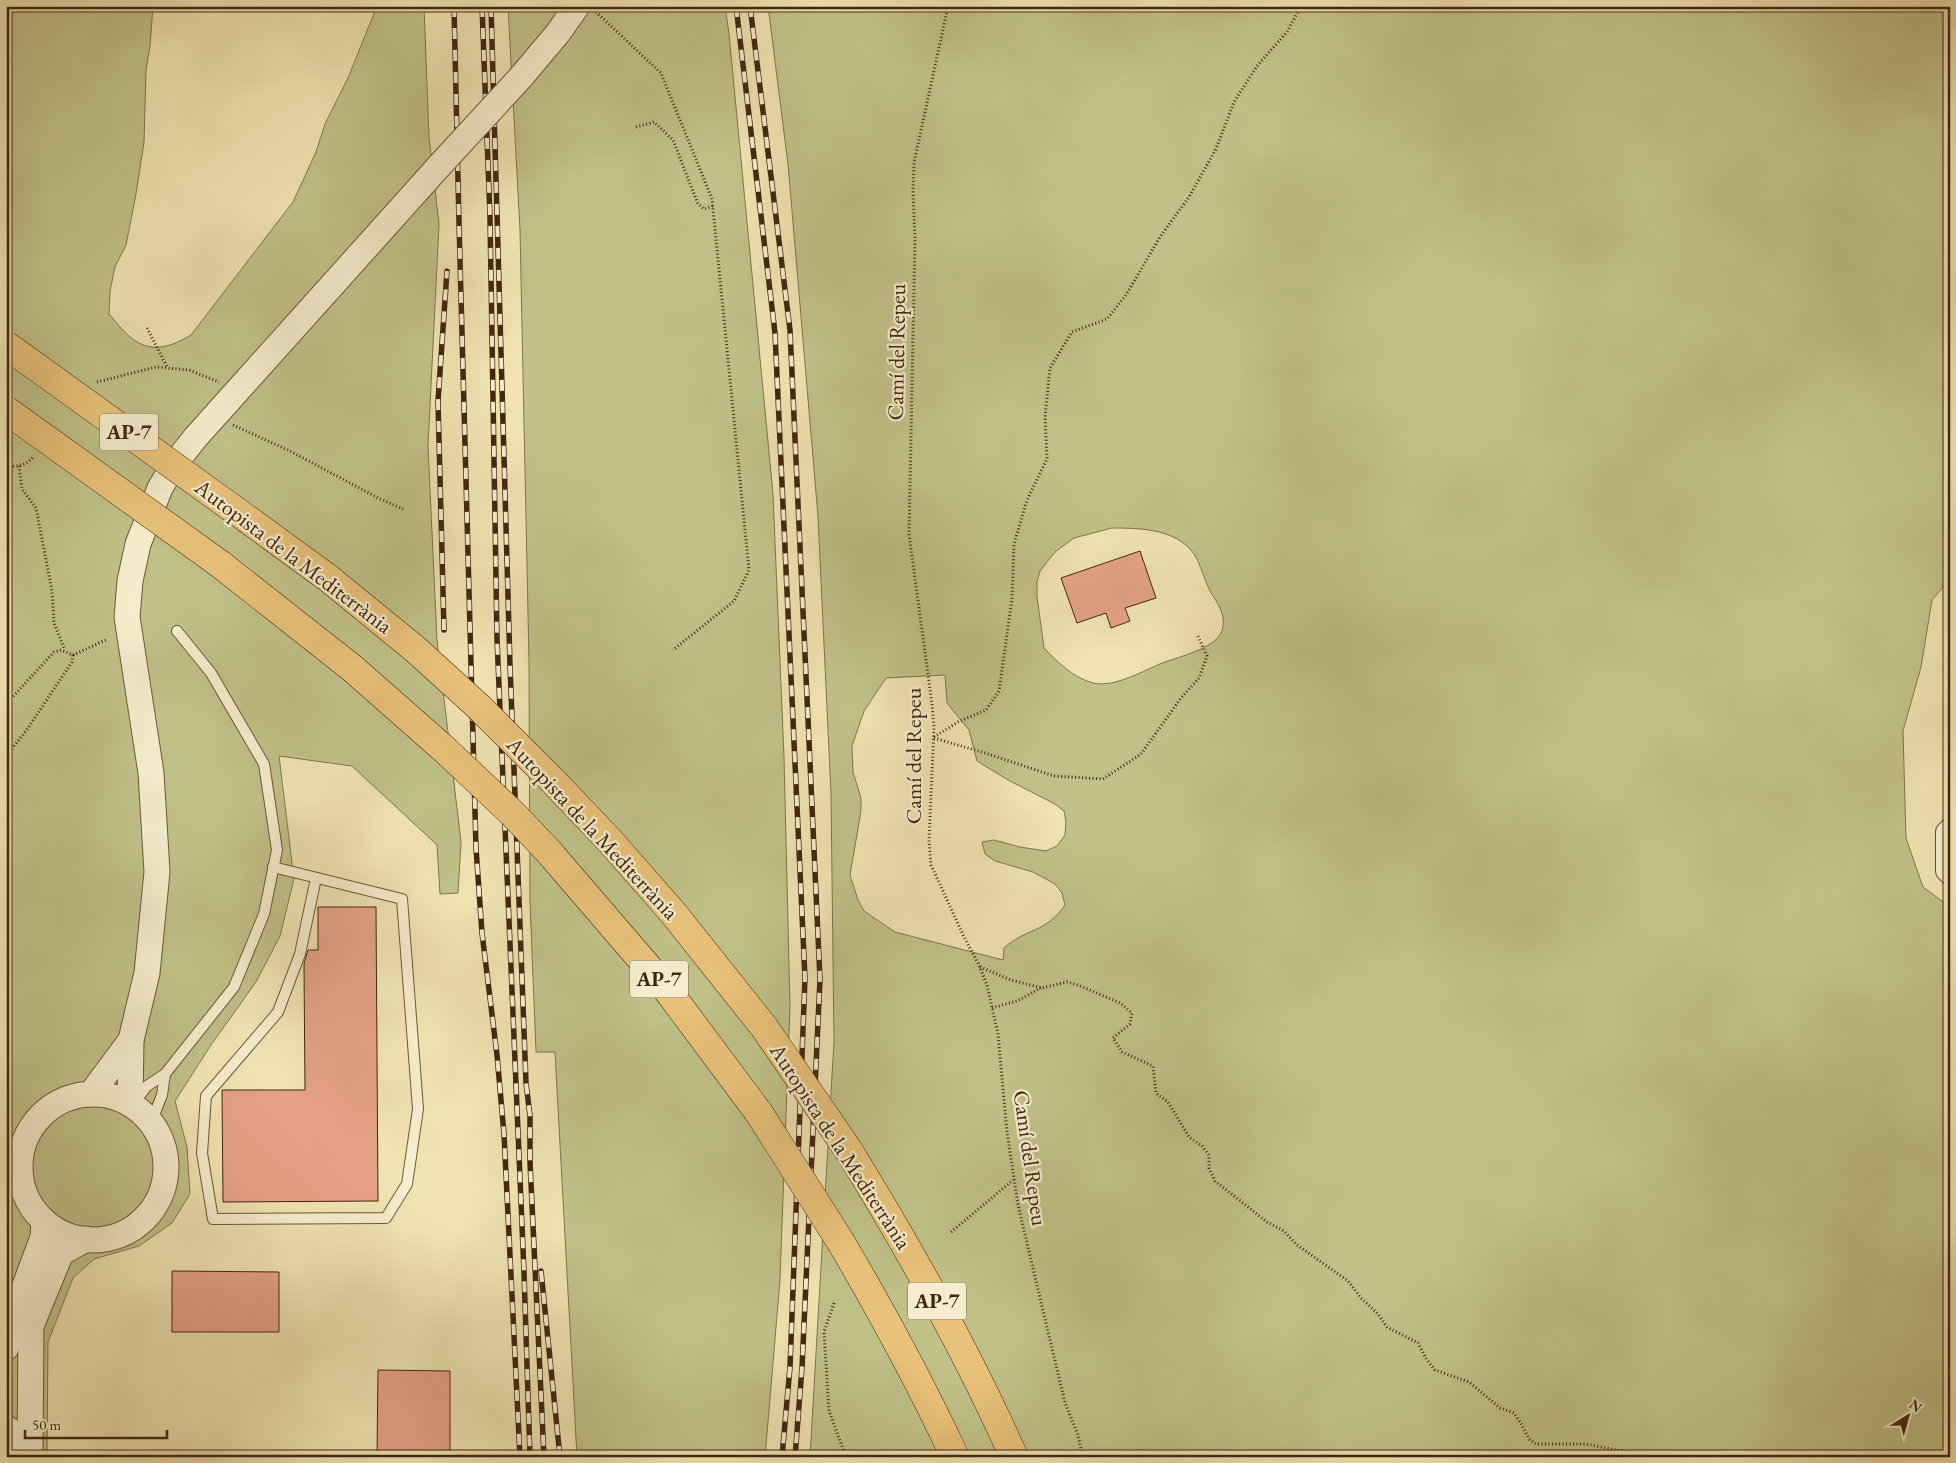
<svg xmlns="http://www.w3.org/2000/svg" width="1956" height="1463" font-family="'EB Garamond',serif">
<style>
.green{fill:#c0c188;stroke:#80744c;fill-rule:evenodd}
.building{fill:#e5a187;stroke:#412610}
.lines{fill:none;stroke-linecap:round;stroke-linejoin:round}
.service-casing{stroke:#6d5538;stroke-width:12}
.minor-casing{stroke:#6d5538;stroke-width:22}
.tertiary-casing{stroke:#6d5538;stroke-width:27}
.motorway-casing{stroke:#412610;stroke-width:29}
.path{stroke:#412610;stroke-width:3;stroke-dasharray:1 2.5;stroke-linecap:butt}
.service{stroke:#f5edcd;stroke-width:10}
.minor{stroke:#f5edcd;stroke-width:20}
.tertiary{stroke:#f5edcd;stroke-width:25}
.motorway{stroke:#e8c279;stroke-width:28}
.rail-casing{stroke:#412610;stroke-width:5.5}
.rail{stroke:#f5edcd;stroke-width:4;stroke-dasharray:11;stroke-linecap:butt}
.tertiary-bridge-casing{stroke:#6d5538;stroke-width:27;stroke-linecap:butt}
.motorway-bridge-casing{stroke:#412610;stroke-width:29;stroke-linecap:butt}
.tertiary-bridge{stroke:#f5edcd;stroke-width:25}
.motorway-bridge{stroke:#e8c279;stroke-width:28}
.labels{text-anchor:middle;stroke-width:4.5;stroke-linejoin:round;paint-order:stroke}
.shield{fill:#f5edcd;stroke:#776249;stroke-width:1}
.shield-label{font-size:21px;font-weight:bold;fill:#412610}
.street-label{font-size:22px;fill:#412610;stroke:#f5edcd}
</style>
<rect width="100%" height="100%" fill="#f0e3b2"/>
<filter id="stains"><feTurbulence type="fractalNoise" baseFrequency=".004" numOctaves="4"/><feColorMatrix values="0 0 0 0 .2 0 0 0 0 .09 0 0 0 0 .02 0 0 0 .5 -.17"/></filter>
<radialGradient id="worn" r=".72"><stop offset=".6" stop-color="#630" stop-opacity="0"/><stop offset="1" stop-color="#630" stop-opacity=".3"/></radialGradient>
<!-- green -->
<g class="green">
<path d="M6,6H153L150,46L146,70L144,142L136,194L126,245L115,267L110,291L109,314C126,334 140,354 170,345C177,343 185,338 191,335L293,202L316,152L325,124L348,78L377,6H424L429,137L439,224L428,446L437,640L461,842L458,893L440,894L437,845L352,766L279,756L294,879L280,936L256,982L211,1045L175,1101L187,1147L190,1194L172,1223L139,1246L94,1259L73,1278L48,1342L47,1457H6Z"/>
<polygon points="508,6 725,6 729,34 773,494 784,757 790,1006 780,1280 765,1457 577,1457 555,1052 536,1052 530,902 529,662 520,230"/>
<path d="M768,6H1950V579L1932,600L1921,667L1903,731L1906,838L1923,887L1950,907V1457H810L834,1041L831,794L818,516L788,164ZM1112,528C1142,528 1181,529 1197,559C1202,570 1205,581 1210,591C1218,604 1228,617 1221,633C1214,648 1179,657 1165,662C1144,670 1115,688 1093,683C1074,678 1057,662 1044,648L1037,597V582L1040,571L1055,552L1074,538ZM945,675L947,703L969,730L977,761L1008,780L1055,804L1064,811L1066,822L1065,835L1057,846L1046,851L1020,847L994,840L982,842L985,854L995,861L1033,872L1055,884L1062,893L1065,905C1046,933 1026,928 1004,948L1003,960L895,932L864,911L858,900L850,875L861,811V798L853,772L852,746L864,711L886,678Z"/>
</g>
<!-- building -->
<g class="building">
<polygon points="1140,551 1156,598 1125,608 1130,621 1111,628 1106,613 1077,623 1061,578"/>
<polygon points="318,907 376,907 378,1201 223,1202 222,1090 305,1090 304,964 308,950 318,950"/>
<polygon points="172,1271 279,1272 279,1332 172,1332"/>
<polygon points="378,1370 450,1371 450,1457 377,1457"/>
</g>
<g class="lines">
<!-- service casing -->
<g class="service-casing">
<g id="service">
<polyline points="273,867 402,899 418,1109 407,1184 386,1218 213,1219 202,1153 206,1096 278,1012 300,954 316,878"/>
<polyline points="134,1103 147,1086 165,1074 234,987 264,914 277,850 264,764 211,673 177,631"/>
<polyline points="151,1123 162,1095 165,1074"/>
</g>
</g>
<!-- minor casing -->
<g class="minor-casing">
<polyline id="minor" points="1950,828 1946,832 1946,871 1950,875"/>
</g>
<!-- tertiary casing -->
<g class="tertiary-casing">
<g id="tertiary">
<polyline points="521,77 558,33 577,6"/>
<polyline points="91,1094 131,1040"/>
<circle cx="93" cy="1167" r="73"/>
<polyline points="130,1104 131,1040 147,973 157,872 151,773 127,617 130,581 138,544 160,488 173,466 195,438 440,165"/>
<polyline points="6,1348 13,1318 43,1237 44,1221"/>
<polyline points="6,1428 17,1435 16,1445 18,1457"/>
<polyline points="30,1457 31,1326 61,1253 86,1239"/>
</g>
</g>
<!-- motorway casing -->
<g class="motorway-casing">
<g id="motorway">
<polyline points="250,521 328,578 415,649"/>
<polyline points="220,564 352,668 444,749"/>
<polyline points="553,781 610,841 674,914 764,1027"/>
<polyline points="549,852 665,987 759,1113"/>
<path d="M849,1151C910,1250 967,1351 1014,1457"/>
<path d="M842,1244C883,1314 921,1384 955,1457"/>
</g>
</g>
<!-- path -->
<g class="path">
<polyline points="948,6 914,163 913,190 915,240 909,534 932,704 934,727 929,841 931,865 965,939 978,963 987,985 998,1034 1007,1132 1018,1205 1065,1403 1077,1432 1083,1457"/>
<polyline points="596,12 661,73 712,199 749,570 734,601 673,650"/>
<polyline points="636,127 654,122 673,140 698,204 704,209 713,206"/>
<polyline points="147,328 167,367"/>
<polyline points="97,382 156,367 189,370 219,382"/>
<polyline points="233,425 288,450 378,498 405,510"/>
<polyline points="19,466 22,489 36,508 52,591 54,623 65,650"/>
<path d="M6,467C17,466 26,466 33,457"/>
<polyline points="73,655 108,639"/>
<polyline points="6,704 54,652 61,650 73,655 72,662 26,731 6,756"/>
<polyline points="934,737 958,722 986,710 999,691 1012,599 1014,544 1027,500 1047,459 1045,417 1050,368 1072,332 1107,319 1126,295 1160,237 1189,197 1216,149 1234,102 1257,66 1287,32 1301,6"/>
<polyline points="934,738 985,753 1054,776 1103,779 1141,754 1181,698 1199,678 1207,656 1197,634"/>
<polyline points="980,967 1011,980 1042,988 1067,982 1078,985 1120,1003 1132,1013 1130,1024 1113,1038 1122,1052 1153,1066 1156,1093 1168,1102 1189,1137 1202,1146 1209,1155 1209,1168 1215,1181 1267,1222 1284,1231 1297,1245 1348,1281 1361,1298 1378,1314 1387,1327 1418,1343 1427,1360 1435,1370 1469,1382 1500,1408 1514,1413 1522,1425 1529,1439 1536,1444 1586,1444 1652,1457"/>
<polyline points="992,1008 1017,1001 1041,988"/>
<polyline points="951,1232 1013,1180"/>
<polyline points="834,1303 824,1332 829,1411 846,1457"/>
</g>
<!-- service -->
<use href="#service" class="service"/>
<!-- minor -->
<use href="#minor" class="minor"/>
<!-- tertiary -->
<use href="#tertiary" class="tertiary"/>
<!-- motorway -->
<use href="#motorway" class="motorway"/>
<!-- rail casing -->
<g class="rail-casing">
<g id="rail">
<polyline points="454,6 459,223 476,848 482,933 497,1055 504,1134 520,1457"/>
<polyline points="482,6 490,217 497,639 524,1272 530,1457"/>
<polyline points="491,6 510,665 526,1083 530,1116 530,1162 544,1457"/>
<polyline points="736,6 775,333 805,978 790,1367 782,1457"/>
<polyline points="750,6 790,330 820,979 802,1368 795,1457"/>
<polyline points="444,630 438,401 447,271"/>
<polyline points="541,1271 560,1457"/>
</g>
</g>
<!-- rail -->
<use href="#rail" class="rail"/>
<!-- tertiary-bridge casing -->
<g class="tertiary-bridge-casing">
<polyline id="tertiary-bridge" points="440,165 521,77"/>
</g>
<!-- motorway-bridge casing -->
<g class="motorway-bridge-casing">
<g id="motorway-bridge">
<polyline points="6,345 250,521"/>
<polyline points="6,410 220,564"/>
<polyline points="415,649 480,708 553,781"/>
<polyline points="444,749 512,813 549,852"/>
<polyline points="764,1027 849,1151"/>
<polyline points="759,1113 842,1244"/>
</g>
</g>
<!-- tertiary-bridge -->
<use href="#tertiary-bridge" class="tertiary-bridge"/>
<!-- motorway-bridge -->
<use href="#motorway-bridge" class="motorway-bridge"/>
</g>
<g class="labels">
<!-- shield labels -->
<g class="shield">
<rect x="100" y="413.5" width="58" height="37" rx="4"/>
<rect x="630" y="960.5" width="58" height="37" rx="4"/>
<rect x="908" y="1282.5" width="58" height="37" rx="4"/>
</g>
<g class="shield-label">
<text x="129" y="439">AP-7</text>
<text x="659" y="986">AP-7</text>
<text x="937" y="1308">AP-7</text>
</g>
<!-- street labels -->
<g class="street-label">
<text transform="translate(896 352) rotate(-89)" y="8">Camí del Repeu</text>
<text transform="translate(294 556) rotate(37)" y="8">Autopista de la Mediterrània</text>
<text transform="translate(913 756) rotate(-90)" y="8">Camí del Repeu</text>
<text transform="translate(593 828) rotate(47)" y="8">Autopista de la Mediterrània</text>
<text transform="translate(841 1146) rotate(57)" y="8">Autopista de la Mediterrània</text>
<text transform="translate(1031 1158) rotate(82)" y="8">Camí del Repeu</text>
</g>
</g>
<!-- margin -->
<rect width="1956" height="1463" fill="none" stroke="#f0e3b2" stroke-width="25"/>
<rect x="8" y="8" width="1941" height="1448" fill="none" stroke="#412610" stroke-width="2.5"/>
<rect x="12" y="12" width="1931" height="1438" fill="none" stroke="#412610"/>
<!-- north arrow -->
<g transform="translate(1908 1416) rotate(37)" stroke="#f5edcd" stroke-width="4" paint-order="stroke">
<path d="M0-4L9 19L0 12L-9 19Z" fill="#412610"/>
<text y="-8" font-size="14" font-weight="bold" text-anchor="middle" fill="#412610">N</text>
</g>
<!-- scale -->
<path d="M25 1430v8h142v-8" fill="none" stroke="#412610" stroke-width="2.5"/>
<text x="32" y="1430" font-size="15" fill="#412610" stroke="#f5edcd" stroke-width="4" paint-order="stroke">50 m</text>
<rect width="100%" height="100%" filter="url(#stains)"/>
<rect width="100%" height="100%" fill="url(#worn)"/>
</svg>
